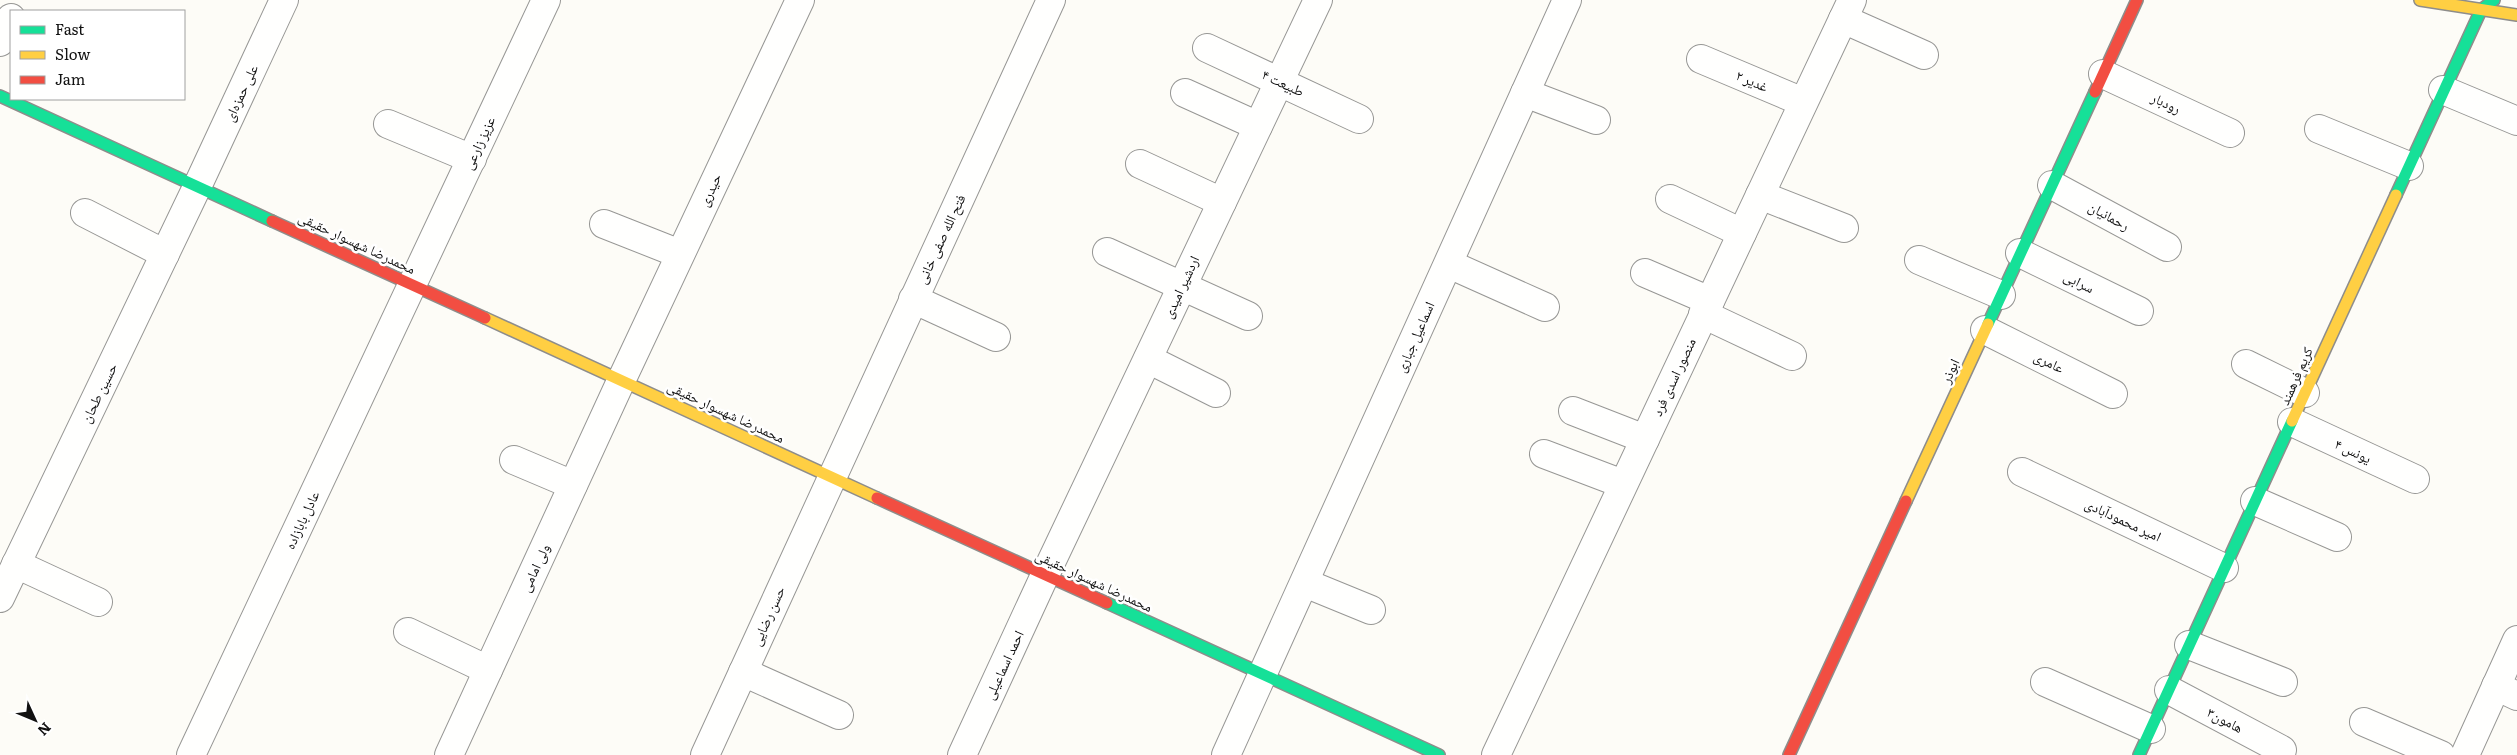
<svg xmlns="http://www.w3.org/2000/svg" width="2517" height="755" font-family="Literata,'Noto Naskh Arabic',serif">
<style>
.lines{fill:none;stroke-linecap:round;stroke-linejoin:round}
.street-casing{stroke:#979795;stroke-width:30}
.fast-casing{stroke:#8e8d8b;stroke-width:14}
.slow-casing{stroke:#8e8d8b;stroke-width:14}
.jam-casing{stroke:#8e8d8b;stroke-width:14}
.street{stroke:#fffffe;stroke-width:28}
.fast{stroke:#16e098;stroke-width:11}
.slow{stroke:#ffcf43;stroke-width:11}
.jam{stroke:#f24e42;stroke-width:11}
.labels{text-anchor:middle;stroke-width:5;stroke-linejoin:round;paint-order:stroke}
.street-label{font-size:14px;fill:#111;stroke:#fff}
</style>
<rect width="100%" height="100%" fill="#fdfcf7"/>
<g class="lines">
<!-- street casing -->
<g class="street-casing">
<g id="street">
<polyline points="1843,19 1924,55"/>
<polyline points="0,42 11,18"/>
<polyline points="1207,48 1359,119"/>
<polyline points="1701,59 1803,102"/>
<polyline points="2103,74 2230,133"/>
<polyline points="2443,90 2517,121"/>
<polyline points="1185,93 1258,126"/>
<polyline points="1525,93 1596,120"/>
<polyline points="388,124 472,159"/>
<polyline points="2319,129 2409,166"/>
<polyline points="1140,164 1222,202"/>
<polyline points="2052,185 2167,247"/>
<polyline points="1760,195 1844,228"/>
<polyline points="1670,199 1742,233"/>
<polyline points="85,213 165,254"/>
<polyline points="604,224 680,254"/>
<polyline points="1107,252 1248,316"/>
<polyline points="2020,253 2139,311"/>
<polyline points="1919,260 2001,295"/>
<polyline points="1449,264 1545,307"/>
<polyline points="1645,273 1710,301"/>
<polyline points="913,299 996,337"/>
<polyline points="1703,314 1792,356"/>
<polyline points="1985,330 2113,394"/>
<polyline points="1148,359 1216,393"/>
<polyline points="2246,364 2305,393"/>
<polyline points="1573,411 1645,439"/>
<polyline points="2292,422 2415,479"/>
<polyline points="1544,454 1623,484"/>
<polyline points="514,460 573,485"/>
<polyline points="2022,472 2224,568"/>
<polyline points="2255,501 2337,537"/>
<polyline points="16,564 98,602"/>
<polyline points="1305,583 1371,610"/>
<polyline points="0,598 197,187 284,0"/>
<polyline points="408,632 488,670"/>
<polyline points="2189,645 2283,682"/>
<polyline points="743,672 839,715"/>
<polyline points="2045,682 2151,729"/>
<polyline points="2496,686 2517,696"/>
<polyline points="2169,690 2282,750"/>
<polyline points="2364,722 2441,755"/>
<polyline points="191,755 546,0"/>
<polyline points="449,755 621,381 800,0"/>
<polyline points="705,755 1051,0"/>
<polyline points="962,755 1045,575 1318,0"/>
<polyline points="1226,755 1567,0"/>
<polyline points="1496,755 1852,0"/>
<polyline points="2465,755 2517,640"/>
</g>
</g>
<!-- fast casing -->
<g class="fast-casing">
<g id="fast">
<polyline points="0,96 272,221"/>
<polyline points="2396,195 2481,10 2494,0"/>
<polyline points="1988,324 2095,92"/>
<polyline points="1107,603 1439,755"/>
<polyline points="2139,755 2292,421"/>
</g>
</g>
<!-- slow casing -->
<g class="slow-casing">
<g id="slow">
<polyline points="2420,0 2517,15"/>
<polyline points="485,318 877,498"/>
<polyline points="2292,421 2396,195"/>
<polyline points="1906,501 1988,324"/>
</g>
</g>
<!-- jam casing -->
<g class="jam-casing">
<g id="jam">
<polyline points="2095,92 2137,0"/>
<polyline points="272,221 485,318"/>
<polyline points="877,498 1107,603"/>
<polyline points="1789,755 1906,501"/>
</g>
</g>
<!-- street -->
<use href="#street" class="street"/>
<!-- fast -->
<use href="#fast" class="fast"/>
<!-- slow -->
<use href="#slow" class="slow"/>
<!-- jam -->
<use href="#jam" class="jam"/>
</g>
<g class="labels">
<!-- street labels -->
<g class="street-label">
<text transform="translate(1752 81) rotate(23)" y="5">غدیر ۲</text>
<text transform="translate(1283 83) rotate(25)" y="5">طبیعت ۴</text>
<text transform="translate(241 93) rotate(-65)" y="5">علی حمزه‌ای</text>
<text transform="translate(2166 103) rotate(25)" y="5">رودبار</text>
<text transform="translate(479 143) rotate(-65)" y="5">عزیز زارعی</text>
<text transform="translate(710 190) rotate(-65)" y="5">حیدری</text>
<text transform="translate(2109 216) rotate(29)" y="5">رحمانیان</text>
<text transform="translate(941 239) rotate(-65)" y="5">فتح الله صفی خانی</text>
<text transform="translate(357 243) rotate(25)" y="5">محمدرضا شهسوار حقیقی</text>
<text transform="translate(2079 282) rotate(26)" y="5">سرابی</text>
<text transform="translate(1181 287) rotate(-65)" y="5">اردشیر امیدی</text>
<text transform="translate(1415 337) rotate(-66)" y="5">اسماعیل جباری</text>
<text transform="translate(2049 362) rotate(26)" y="5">عامری</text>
<text transform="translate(1950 371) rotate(-65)" y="5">ابوذر</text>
<text transform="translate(2296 376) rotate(-66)" y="5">کریم فرهمند</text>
<text transform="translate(1674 377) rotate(-65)" y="5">منصور اسدی فرد</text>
<text transform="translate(99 393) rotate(-64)" y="5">حسین طحان</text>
<text transform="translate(726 412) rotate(25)" y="5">محمدرضا شهسوار حقیقی</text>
<text transform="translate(2353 451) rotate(25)" y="5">یونس ۴</text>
<text transform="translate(302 520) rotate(-65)" y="5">عادل بابازاده</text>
<text transform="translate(2123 520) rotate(25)" y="5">امیر محمودآبادی</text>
<text transform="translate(535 568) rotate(-65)" y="5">ولی امامی</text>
<text transform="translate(1094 581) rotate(25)" y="5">محمدرضا شهسوار حقیقی</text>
<text transform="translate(768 616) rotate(-66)" y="5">حسن رضایی</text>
<text transform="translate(1004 665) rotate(-65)" y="5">احمد اسماعیلی</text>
<text transform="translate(2225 720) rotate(28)" y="5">هامون۳</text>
</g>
</g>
<!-- legend -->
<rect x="10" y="10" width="175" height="90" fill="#ffffff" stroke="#a0a0a0"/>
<rect x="20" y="26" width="25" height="8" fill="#16e098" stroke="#a0a0a0"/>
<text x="55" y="35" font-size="15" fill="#111111">Fast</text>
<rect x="20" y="51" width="25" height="8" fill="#ffcf43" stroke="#a0a0a0"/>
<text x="55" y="60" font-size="15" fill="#111111">Slow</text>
<rect x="20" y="76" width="25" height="8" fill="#f24e42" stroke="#a0a0a0"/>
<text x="55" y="85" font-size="15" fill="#111111">Jam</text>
<!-- north arrow -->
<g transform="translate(35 720) rotate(134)" stroke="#ffffff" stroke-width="4" paint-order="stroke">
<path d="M0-4L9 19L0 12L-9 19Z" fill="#111111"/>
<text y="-8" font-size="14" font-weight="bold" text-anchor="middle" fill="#111111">N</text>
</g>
</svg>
